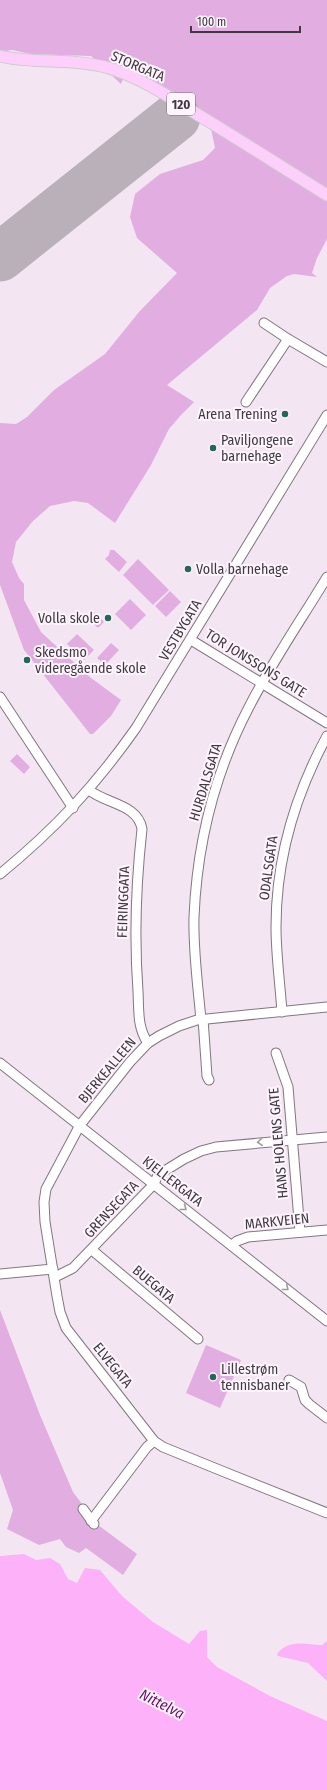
<svg xmlns="http://www.w3.org/2000/svg" width="327" height="1790" font-family="'Fira Sans Condensed',sans-serif">
<style>
.green{fill:#e2ade0}
.water{fill:#fcb1f9}
.lines{fill:none;stroke-linecap:round;stroke-linejoin:round}
.runway{stroke:#bab0ba;stroke-width:49}
.minor-casing{stroke:#827781;stroke-width:11}
.major-casing{stroke:#cdcccd;stroke-width:13}
.minor{stroke:#fff;stroke-width:9}
.major{stroke:#fcd0fa;stroke-width:11}
.oneway{stroke:#9f9c9f}
.poi-dot{fill:#22675a;stroke:#fef4fe;stroke-width:1.5}
.labels{text-anchor:middle;stroke-width:4;stroke-linejoin:round;paint-order:stroke}
.shield{fill:#fef4fe;stroke:#787278;stroke-width:1}
.shield-label{font-size:13px;font-weight:bold;fill:#3f3a3f}
.street-label{font-size:14px;fill:#3f3a3f;stroke:#fef4fe}
.poi-label{font-size:14px;fill:#3f3a3f;stroke:#fef4fe;text-anchor:start}
.water-label{font-size:15px;font-style:italic;fill:#690f69;stroke:#fef4fe}
</style>
<rect width="100%" height="100%" fill="#f3e6f2"/>
<!-- green -->
<g class="green">
<polygon points="0,0 327,0 327,239 317,258 312,273 317,277 294,274 287,276 270,288 257,310 167,385 194,402 181,415 169,429 151,465 115,523 88,503 74,501 50,506 33,521 16,542 12,562 19,578 24,584 24,600 41,632 91,678 121,700 111,716 93,734 90,734 24,650 0,585 0,423 16,424 27,417 54,390 105,354 139,312 177,273 137,238 130,217 135,194 160,174 203,160 215,148 211,129 127,69 121,84 91,56 31,54 12,50 0,52"/>
<polygon points="110,550 114,550 127,562 119,572 105,559 109,555"/>
<polygon points="138,559 169,590 153,605 123,575"/>
<polygon points="170,591 181,602 166,617 155,606"/>
<polygon points="130,599 146,615 131,630 115,614"/>
<polygon points="93,611 104,622 98,628 87,618"/>
<polygon points="77,634 94,650 84,660 67,644"/>
<polygon points="111,643 119,650 105,665 97,658"/>
<polygon points="17,754 30,767 24,774 10,761"/>
<polygon points="0,1310 40,1415 73,1492 98,1525 137,1554 123,1575 86,1548 79,1553 66,1547 60,1539 39,1545 7,1529 13,1510 0,1473"/>
<polygon points="206,1345 241,1360 220,1408 186,1393"/>
</g>
<!-- water -->
<g class="water">
<polygon points="24,1554 36,1560 50,1558 60,1564 68,1579 77,1583 85,1568 100,1570 122,1596 153,1622 189,1644 200,1631 207,1630 207,1657 217,1667 270,1696 327,1721 327,1790 0,1790 0,1556"/>
<path d="M327,1641V1681L308,1663L278,1656L277,1654C288,1639 306,1644 322,1645Z"/>
</g>
<g class="lines">
<!-- runway -->
<polyline class="runway" points="0,257 176,117"/>
<!-- minor casing -->
<g class="minor-casing">
<g id="minor">
<polyline points="264,323 288,339 327,362"/>
<polyline points="246,402 288,339"/>
<polyline points="191,640 327,723"/>
<polyline points="0,697 73,808"/>
<path d="M89,790C106,804 138,804 142,829C136,883 134,937 138,991C139,1009 137,1028 148,1043"/>
<path d="M0,874C55,829 95,786 136,728L327,415"/>
<polyline points="327,1007 197,1020 179,1026 159,1036 148,1043 130,1062 80,1125 46,1189 44,1202 45,1222 57,1296 60,1312 66,1328 154,1441 163,1447 222,1471 327,1513"/>
<path d="M282,1012C280,983 276,955 276,927C276,858 295,795 327,736"/>
<polyline points="203,1019 207,1076 209,1080"/>
<path d="M201,1020C198,986 193,951 194,917C197,844 215,772 249,707C272,662 301,620 327,577"/>
<polyline points="276,1053 288,1087 300,1232"/>
<polyline points="0,1063 327,1321"/>
<polyline points="232,1245 237,1241 248,1237 327,1230"/>
<polyline points="92,1250 198,1339"/>
<polyline points="0,1274 53,1269"/>
<polyline points="55,1277 73,1268 154,1184 158,1175 184,1159 201,1151 216,1147 327,1137"/>
<polyline points="289,1380 301,1387 305,1400 309,1404 327,1418"/>
<polyline points="83,1509 94,1524"/>
<polyline points="91,1521 147,1447 154,1441"/>
</g>
</g>
<!-- major casing -->
<g class="major-casing">
<path id="major" d="M0,56C36,64 73,58 109,68C142,78 171,98 200,116C243,142 285,169 327,195"/>
</g>
<!-- minor -->
<use href="#minor" class="minor"/>
<!-- major -->
<use href="#major" class="major"/>
</g>
<!-- one-way arrows -->
<defs><path id="oneway-chevron" d="M-2-3.5L2.5 0L-2 3.5" fill="none" stroke-width="1.6" stroke-linecap="round" stroke-linejoin="round"/></defs>
<g class="oneway">
<use href="#oneway-chevron" transform="translate(260 1142) rotate(175)"/>
<use href="#oneway-chevron" transform="translate(184 1208) rotate(38)"/>
<use href="#oneway-chevron" transform="translate(286 1288) rotate(39)"/>
</g>
<!-- markers -->
<g class="poi-dot">
<circle cx="285" cy="414" r="4"/>
<circle cx="213" cy="448" r="4"/>
<circle cx="188" cy="569" r="4"/>
<circle cx="108" cy="618" r="4"/>
<circle cx="27" cy="660" r="4"/>
<circle cx="213" cy="1377" r="4"/>
</g>
<g class="labels">
<!-- shield labels -->
<rect class="shield" x="167" y="93" width="28" height="22" rx="3"/>
<g class="shield-label">
<text x="181" y="109">120</text>
</g>
<!-- street labels -->
<g class="street-label">
<text transform="translate(138 66) rotate(23)" y="5">STORGATA</text>
<text transform="translate(180 630) rotate(-59)" y="5">VESTBYGATA</text>
<text transform="translate(256 663) rotate(32)" y="5">TOR JONSSONS GATE</text>
<text transform="translate(205 782) rotate(-73)" y="5">HURDALSGATA</text>
<text transform="translate(268 868) rotate(-82)" y="5">ODALSGATA</text>
<text transform="translate(123 902) rotate(-88)" y="5">FEIRINGGATA</text>
<text transform="translate(107 1070) rotate(-50)" y="5">BJERKEALLEEN</text>
<text transform="translate(278 1143) rotate(-95)" y="5">HANS HOLENS GATE</text>
<text transform="translate(173 1181) rotate(38)" y="5">KJELLERGATA</text>
<text transform="translate(111 1209) rotate(-47)" y="5">GRENSEGATA</text>
<text transform="translate(277 1221) rotate(-6)" y="5">MARKVEIEN</text>
<text transform="translate(154 1284) rotate(40)" y="5">BUEGATA</text>
<text transform="translate(113 1365) rotate(51)" y="5">ELVEGATA</text>
</g>
<!-- poi labels -->
<g class="poi-label">
<text x="277" y="419" text-anchor="end">Arena Trening</text>
<text x="221" y="445">Paviljongene<tspan x="221" dy="16">barnehage</tspan></text>
<text x="196" y="574">Volla barnehage</text>
<text x="100" y="623" text-anchor="end">Volla skole</text>
<text x="35" y="657">Skedsmo<tspan x="35" dy="16">videregående skole</tspan></text>
<text x="221" y="1374">Lillestrøm<tspan x="221" dy="16">tennisbaner</tspan></text>
</g>
<!-- water labels -->
<g class="water-label">
<text transform="translate(162 1704) rotate(27)" y="5">Nittelva</text>
</g>
</g>
<!-- scale -->
<path d="M191 26v6h109v-6" fill="none" stroke="#3f3a3f" stroke-width="2"/>
<text x="197" y="26" font-size="12" fill="#3f3a3f" stroke="#fef4fe" stroke-width="3" paint-order="stroke">100 m</text>
</svg>
